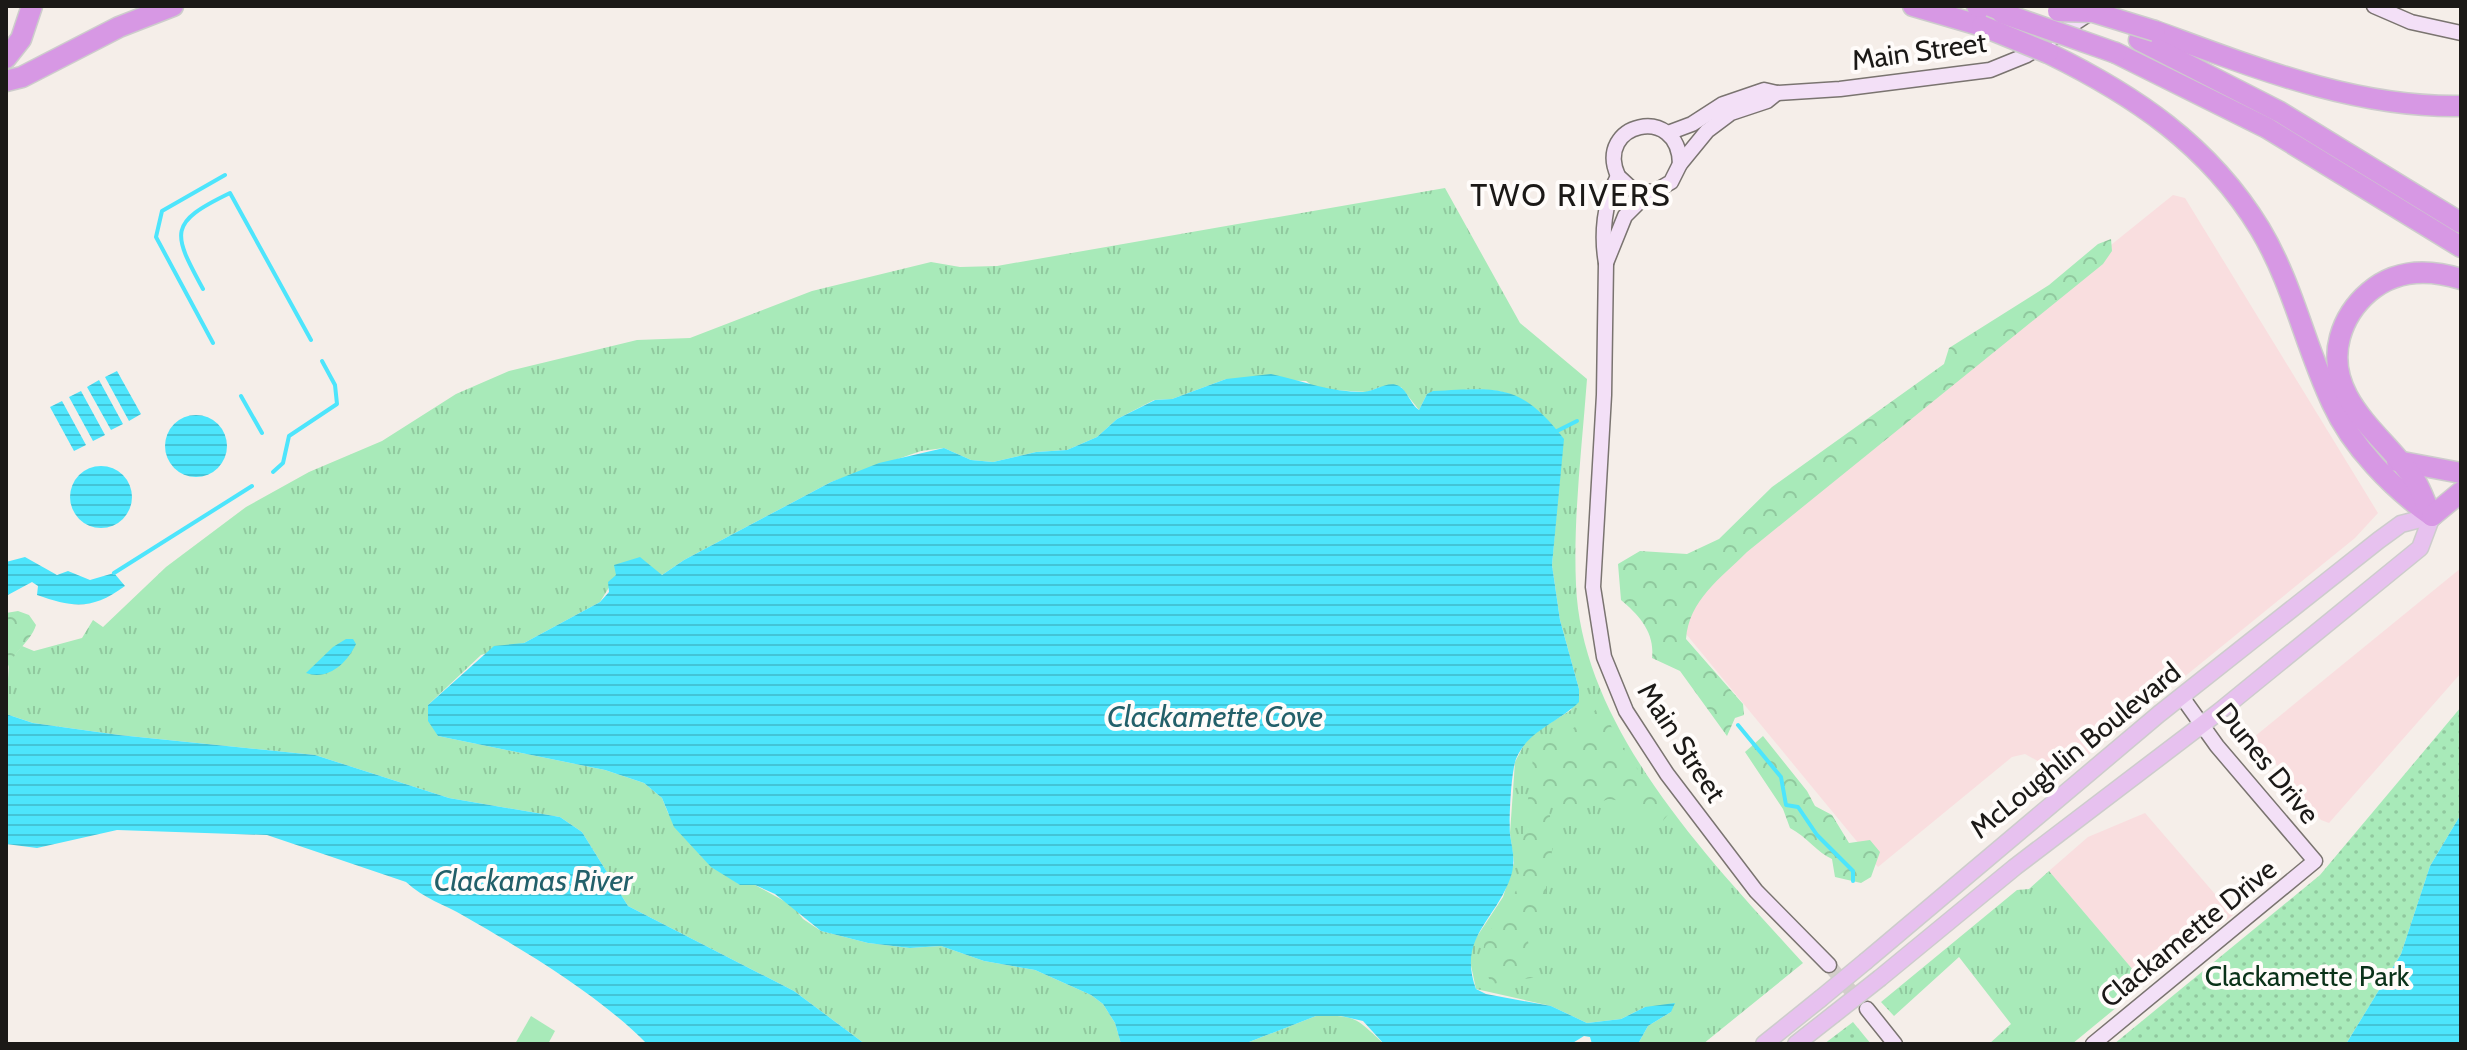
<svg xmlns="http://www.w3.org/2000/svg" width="2467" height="1050" font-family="Cabin,sans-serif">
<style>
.commercial{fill:#f9dedf}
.grass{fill:url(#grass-tufts)}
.forest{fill:url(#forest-crowns)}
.park{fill:url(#park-dots)}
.garden{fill:#a8eab9}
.water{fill:url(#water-rules)}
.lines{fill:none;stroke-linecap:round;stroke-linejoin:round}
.stream{stroke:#4de5fc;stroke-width:4}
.secondary-tunnel{stroke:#d4ceca;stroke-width:14;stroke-dasharray:14 7;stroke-linecap:butt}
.secondary-casing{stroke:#7a7470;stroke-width:17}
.primary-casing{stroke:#cdcccc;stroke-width:19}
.highway-casing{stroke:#cdcccc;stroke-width:23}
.secondary{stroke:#f3e0f7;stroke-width:14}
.primary{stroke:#e7c1ef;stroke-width:16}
.highway{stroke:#d798e4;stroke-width:20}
.primary-bridge-casing{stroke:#cdcccc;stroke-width:19;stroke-linecap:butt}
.highway-bridge-casing{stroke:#cdcccc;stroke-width:23;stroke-linecap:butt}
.primary-bridge{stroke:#e7c1ef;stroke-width:16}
.highway-bridge{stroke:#d798e4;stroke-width:20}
.labels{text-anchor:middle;stroke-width:8;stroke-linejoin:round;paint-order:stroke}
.street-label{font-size:28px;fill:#1b1917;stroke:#fffcfa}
.park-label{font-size:28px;fill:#0a3219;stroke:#fffcfa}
.water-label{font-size:30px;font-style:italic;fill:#23606a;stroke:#fffcfa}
.quarter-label{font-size:32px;letter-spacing:2px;fill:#1b1917;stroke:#fffcfa}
</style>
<defs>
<pattern id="grass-tufts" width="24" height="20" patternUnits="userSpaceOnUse" patternTransform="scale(2)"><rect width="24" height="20" fill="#a8eab9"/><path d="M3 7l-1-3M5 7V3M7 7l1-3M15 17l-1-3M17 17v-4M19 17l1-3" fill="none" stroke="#90c89e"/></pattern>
<pattern id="forest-crowns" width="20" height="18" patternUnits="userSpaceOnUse" patternTransform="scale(2)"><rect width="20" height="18" fill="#a8eab9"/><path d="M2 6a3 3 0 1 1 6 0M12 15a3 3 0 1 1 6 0" fill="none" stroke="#90c89e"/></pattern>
<pattern id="park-dots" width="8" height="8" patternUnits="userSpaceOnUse" patternTransform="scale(2)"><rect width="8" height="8" fill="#a8eab9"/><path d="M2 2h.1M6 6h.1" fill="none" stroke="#90c89e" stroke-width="1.8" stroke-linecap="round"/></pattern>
<pattern id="water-rules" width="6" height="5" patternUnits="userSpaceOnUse" patternTransform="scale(2)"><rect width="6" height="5" fill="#4de5fc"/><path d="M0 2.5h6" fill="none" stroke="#43c4d7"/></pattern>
</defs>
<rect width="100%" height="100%" fill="#f5eee9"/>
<!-- commercial -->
<g class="commercial">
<polygon points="2173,195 2185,198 2378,513 2355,538 2071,769 2056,771 2025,754 2012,757 1878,867 1663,606"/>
<polygon points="2461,568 2461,673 2329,823 2321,820 2254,737"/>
<polygon points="2145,813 2233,915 2145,984 2049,871 2088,837"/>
</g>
<!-- grass -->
<g class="grass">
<path d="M1445,188L1520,323L1587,379C1582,447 1573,517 1576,585C1582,730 1711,861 1803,963L1703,1044H1638L1648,1026L1671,1012L1645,1007L1621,1019L1587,1023L1551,1006L1476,989L1469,956L1472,944L1503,897L1514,863L1510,833L1515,762L1528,737L1571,710L1579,689L1560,620L1552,565L1563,439C1520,382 1492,386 1427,394L1419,410L1401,387H1380L1367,392L1317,389L1306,381L1226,379L1172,399L1154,400L1117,419L1097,437L1067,450L1036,452L993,462L971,460L944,448L921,451L831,482L684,560L662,575L616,576L600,602L524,643L481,655L428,705L438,736L605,770L644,783L662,798L668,813L702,857L740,885H755L793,906L803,919L821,931L868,943L910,948L941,946L984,961L1035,970L1091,995L1103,1004L1115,1023L1121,1044H865L794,991L628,906L582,832L560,817L449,798L315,755L119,735L33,723L6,714L9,662L22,646L34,651L82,638L93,620L103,627L166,567L246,507L309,472L382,441L456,394L509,371L637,340L690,338L812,291L931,262L960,267L997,266Z"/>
<polygon points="2049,871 2145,984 2072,1044 1989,1044 2011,1024 1959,957 1894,1016 1881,1002 2017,890 2029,889"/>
<path d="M1316,1016C1357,1015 1356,1018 1384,1044H1244Z"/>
</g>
<!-- forest -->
<g class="forest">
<path d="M2111,239L2112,251L2103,264L1747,552C1720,579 1689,600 1686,639L1743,704L1744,715L1735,718L1727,736L1680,671L1652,658C1655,633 1640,616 1621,600L1618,564L1640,551L1687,554L1719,539L1772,487L1944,364L1949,348L2049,285L2098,244Z"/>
<path d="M18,611L29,615L36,625C30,644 10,653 6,674V613Z"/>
<polygon points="1600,705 1626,754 1670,812 1658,827 1647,832 1629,802 1608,799 1576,813 1547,800 1554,838 1542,913 1527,938 1538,977 1491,984 1482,960 1485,938 1517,889 1534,750 1584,722"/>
<path d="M1763,736L1807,791L1815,806L1832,815L1849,843L1870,840L1880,852L1871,877L1861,883L1835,877L1832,859C1818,853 1807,837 1790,828L1783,809L1745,752Z"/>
</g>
<!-- park -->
<g class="park">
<polygon points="2461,707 2461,814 2430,866 2401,954 2346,1044 2114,1044 2320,875"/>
<polygon points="1853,1022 1871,1044 1824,1044"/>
</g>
<!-- garden -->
<polygon class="garden" points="531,1016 555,1031 548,1044 515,1044"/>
<!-- water -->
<g class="water">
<polygon points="117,371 141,414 129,421 105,377"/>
<path d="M1271,374C1303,381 1330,392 1363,392C1374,392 1388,380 1399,386C1408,391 1410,404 1419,410L1427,394L1433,391C1498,388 1520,382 1564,439L1552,565L1560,620L1579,689V702C1558,723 1528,730 1516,759C1511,773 1509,818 1510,834C1512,849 1516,860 1511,876C1496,921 1457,937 1476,989L1486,994L1551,1006L1587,1023L1621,1019L1645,1007L1675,1003L1671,1012L1648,1026L1638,1044H1592L1590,1037L1584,1036L1571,1044H1384L1363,1021L1341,1016H1316L1244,1044H1121L1115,1023L1103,1004L1091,995L1035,970L984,961L941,946L910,948L868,943L821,931L775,894L755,885H740L711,867L674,827L662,798L644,783L605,770L438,736L428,721V705L494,646L524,643L600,602L609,592L608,582L616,575L614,565L640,557L662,575L684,560L831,482L879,463L944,448L971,460L993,462L1036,452L1067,450L1097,437L1117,419L1155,400L1172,399L1226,379Z"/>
<polygon points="99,380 123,424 111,430 87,387"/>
<polygon points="81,391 105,435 93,441 69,397"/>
<polygon points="62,401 86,445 74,451 50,407"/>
<circle cx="196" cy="446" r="31"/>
<circle cx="101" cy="497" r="31"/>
<path d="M25,557L57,575L68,571L90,580L114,573L125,586C92,610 74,608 37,595L38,586L32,582L6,596V562Z"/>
<path d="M346,639H353L356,644C347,663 328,681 306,673L333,647Z"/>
<path d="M6,714L33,723L119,735L315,755L449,798L560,817L582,832L628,906L794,991L865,1044H647C598,994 525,951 464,916C444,904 424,899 406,882L267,835L117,830L37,848L6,844Z"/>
<polygon points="2461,814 2461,1044 2346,1044 2401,954 2430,866"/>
</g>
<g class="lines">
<!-- stream -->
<g class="stream">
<path d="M203,289C172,232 168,223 230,193L311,340"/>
<polyline points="213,343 156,237 162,211 225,175"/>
<polyline points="241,396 262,433"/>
<polyline points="1557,431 1577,421"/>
<polyline points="273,472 283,463 289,436 337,404 335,385 322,361"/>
<polyline points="114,573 252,486"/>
<polyline points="1738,725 1781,777 1786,805 1798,807 1817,835 1853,871 1853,881"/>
</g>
<!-- secondary-tunnel -->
<polyline class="secondary-tunnel" points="1829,965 1862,1004"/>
<!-- secondary casing -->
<g class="secondary-casing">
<g id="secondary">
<polyline points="2374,6 2411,22 2461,33"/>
<polyline points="1668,133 1692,124 1723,104 1764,90 1777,93 1840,89 1990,70 2027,55 2093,11"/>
<path d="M1618,176C1604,202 1601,235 1606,263L1604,395L1593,587L1604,657L1626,711L1667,774L1756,891L1829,965"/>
<path d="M1652,192L1633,190L1618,176C1594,123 1679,103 1680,164"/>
<polyline points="1606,263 1625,216 1642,199 1671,182 1680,164 1707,131 1731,113 1767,101 1777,93"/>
<polyline points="1867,1009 1895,1044"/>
<polyline points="2093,1044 2315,861 2217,746 2182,697"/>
</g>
</g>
<!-- primary casing -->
<g class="primary-casing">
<g id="primary">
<polyline points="1866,961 2159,714 2379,540 2401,524 2432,516"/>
<polyline points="1880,978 2015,867 2220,711 2420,548 2432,516"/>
<polyline points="1764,1044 1820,999"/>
<polyline points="1796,1044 1833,1015"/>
</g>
</g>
<!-- highway casing -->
<g class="highway-casing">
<g id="highway">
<polyline points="1913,6 1982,26"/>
<polyline points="1977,6 2002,13"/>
<path d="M2155,31C2254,67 2354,108 2461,106"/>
<polyline points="2139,40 2280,112 2461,223"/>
<path d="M2048,53C2134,95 2209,145 2260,229C2293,284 2305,346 2332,403C2352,447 2393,489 2432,516"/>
<polyline points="2116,53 2267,128 2461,247"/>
<polyline points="6,58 21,39 32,6"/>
<polyline points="6,81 22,77 119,27 173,6"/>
<polyline points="2397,461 2461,473"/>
<path d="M2431,515C2426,505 2422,492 2416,482C2387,437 2323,400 2340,337C2345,319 2355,304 2369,292C2396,269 2429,269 2461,279"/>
<polyline points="2432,516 2461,492"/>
</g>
</g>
<!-- secondary -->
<use href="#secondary" class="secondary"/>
<!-- primary -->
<use href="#primary" class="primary"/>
<!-- highway -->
<use href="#highway" class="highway"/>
<!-- primary-bridge casing -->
<g class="primary-bridge-casing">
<g id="primary-bridge">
<polyline points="1820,999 1866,961"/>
<polyline points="1833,1015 1880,978"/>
</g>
</g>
<!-- highway-bridge casing -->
<g class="highway-bridge-casing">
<g id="highway-bridge">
<polyline points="2058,11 2093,12 2155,31"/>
<polyline points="2002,13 2116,53"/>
<polyline points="1982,26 2048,53"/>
</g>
</g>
<!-- primary-bridge -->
<use href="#primary-bridge" class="primary-bridge"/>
<!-- highway-bridge -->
<use href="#highway-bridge" class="highway-bridge"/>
</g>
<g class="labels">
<!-- street labels -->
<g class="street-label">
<text transform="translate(1919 51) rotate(-8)" y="10">Main Street</text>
<text transform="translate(1682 742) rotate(57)" y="10">Main Street</text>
<text transform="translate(2075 750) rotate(-39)" y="10">McLoughlin Boulevard</text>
<text transform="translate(2268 763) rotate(51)" y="10">Dunes Drive</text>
<text transform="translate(2188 933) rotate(-39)" y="10">Clackamette Drive</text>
</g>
<!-- park labels -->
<g class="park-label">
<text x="2307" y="986">Clackamette Park</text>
</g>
<!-- water labels -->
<g class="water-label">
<text x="1215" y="727">Clackamette Cove</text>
<text x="533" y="891">Clackamas River</text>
</g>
<!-- quarter labels -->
<g class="quarter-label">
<text x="1571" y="206">TWO RIVERS</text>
</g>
</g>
<!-- border -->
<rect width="2467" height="1050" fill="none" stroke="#1b1917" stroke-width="16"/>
</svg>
